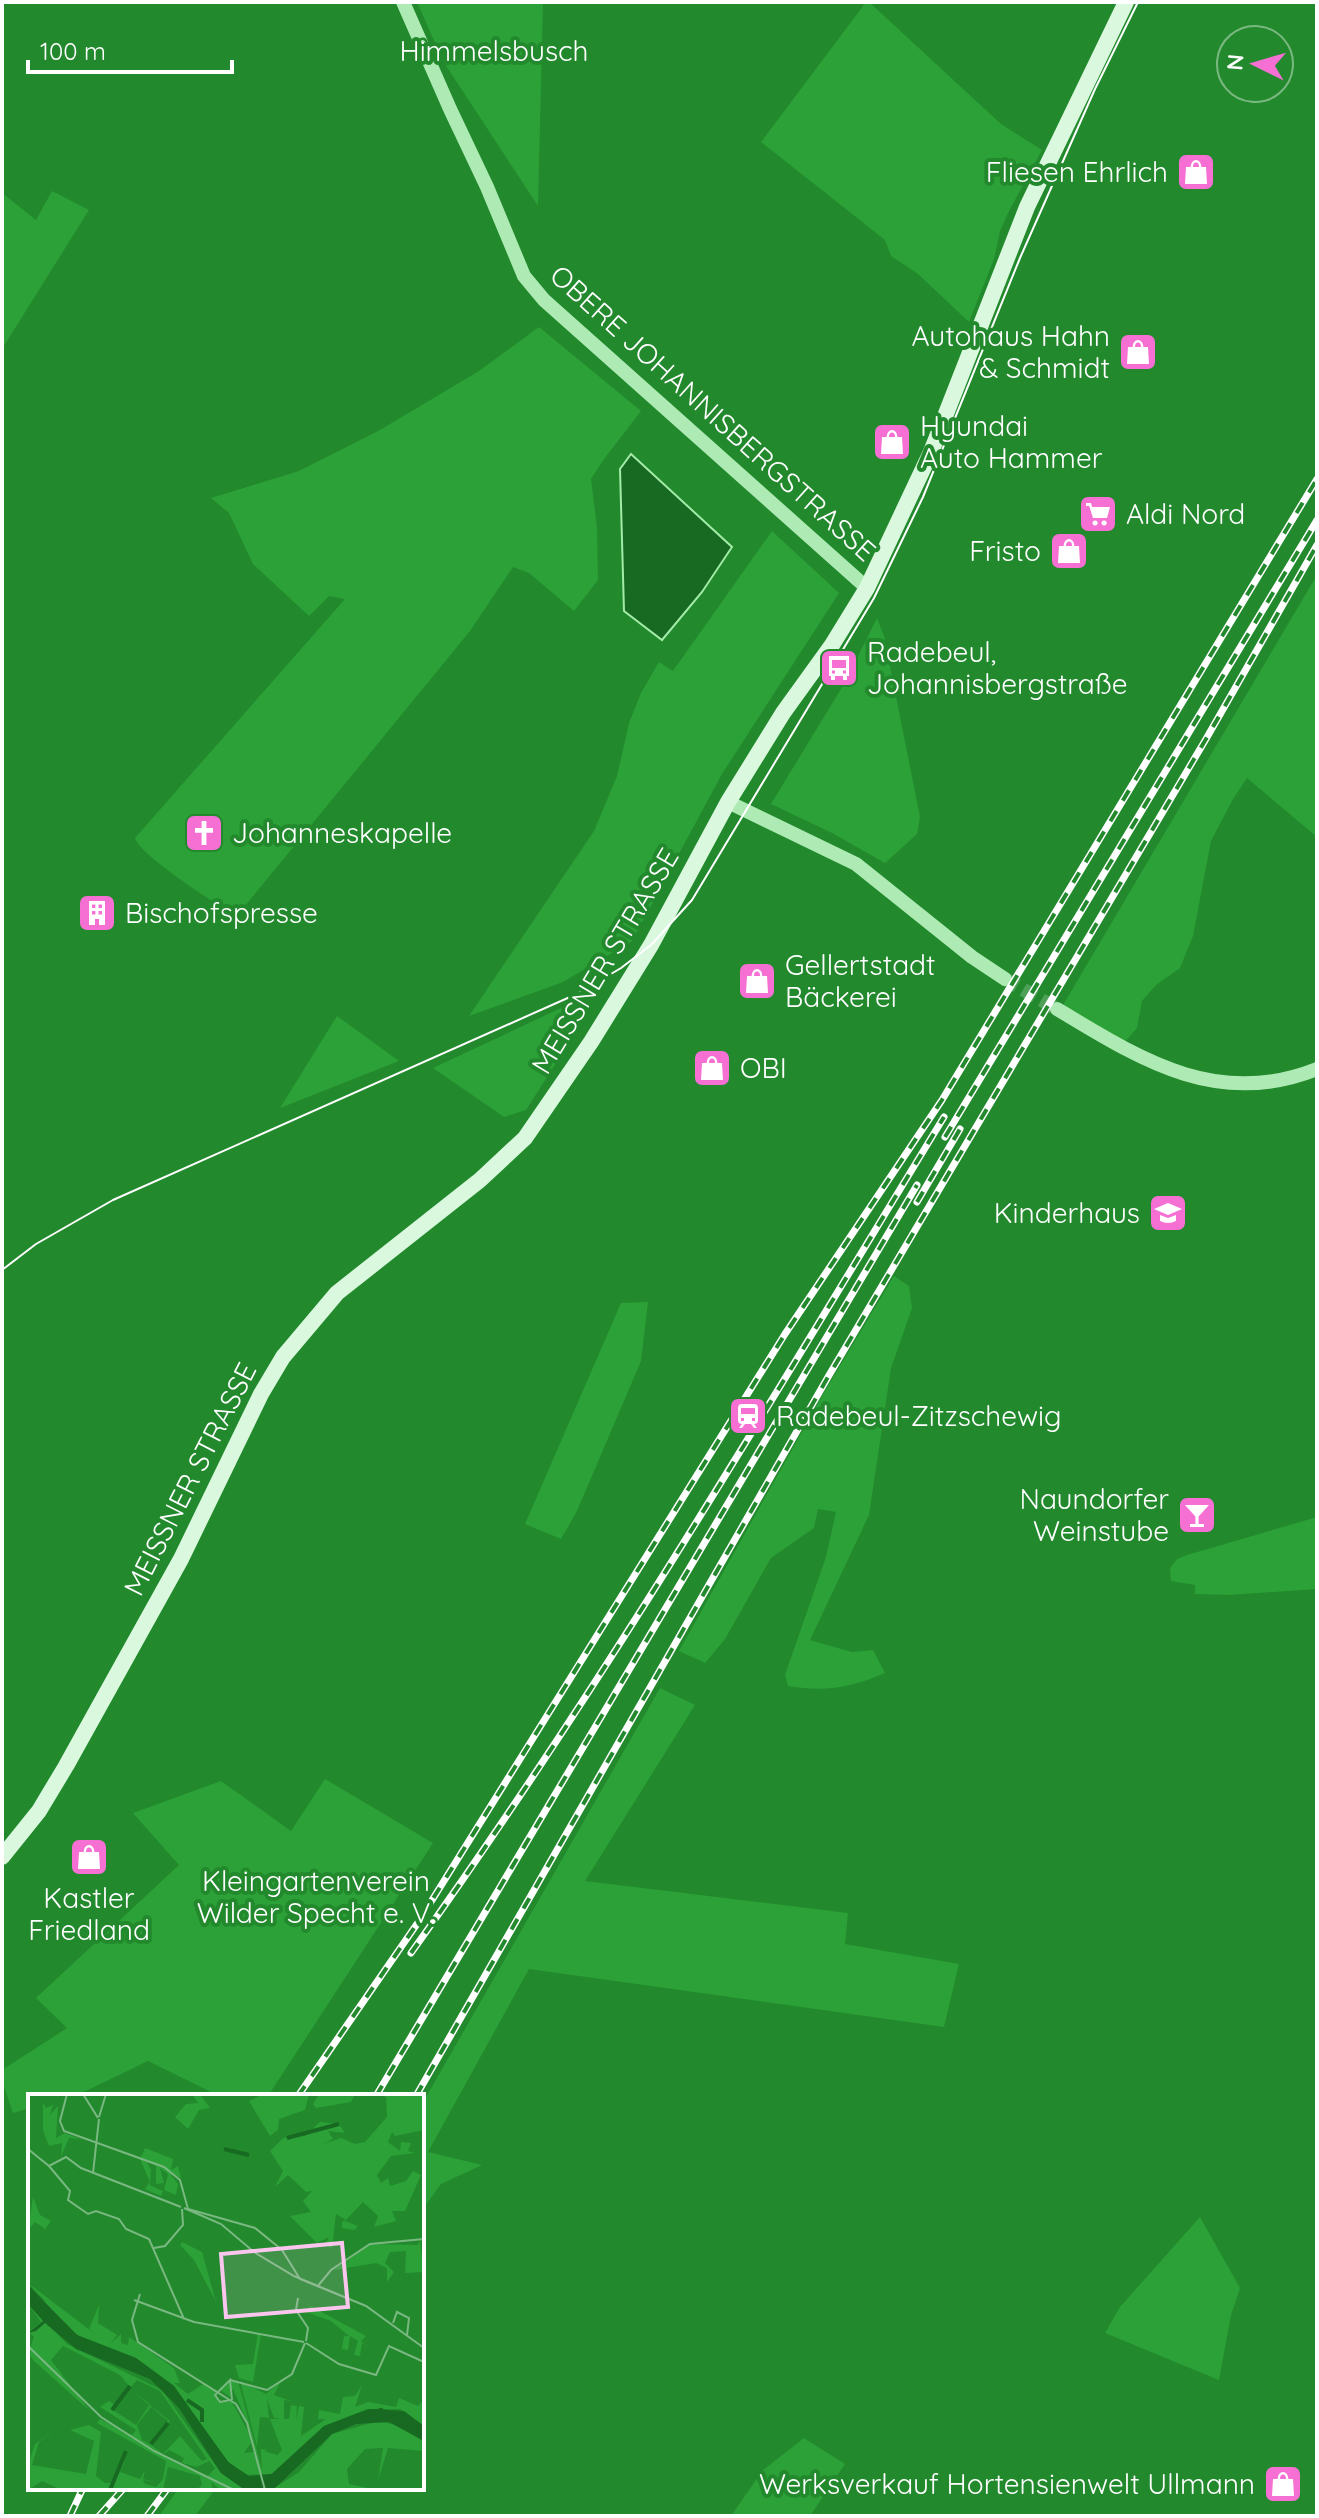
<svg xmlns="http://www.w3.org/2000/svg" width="1319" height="2518" font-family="Quicksand,sans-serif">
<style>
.green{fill:#2ca137}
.water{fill:#186921;stroke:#a2eba8;stroke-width:2}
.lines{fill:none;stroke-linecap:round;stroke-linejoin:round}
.tertiary-tunnel{stroke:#4ea157;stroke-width:14;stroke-dasharray:14 7;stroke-linecap:butt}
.tertiary{stroke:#aeeab4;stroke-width:14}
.secondary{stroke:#d9f8dd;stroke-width:16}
.tram{stroke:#fff;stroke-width:2}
.rail-casing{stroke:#fff;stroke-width:7}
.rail{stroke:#22892d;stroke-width:4;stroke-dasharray:12;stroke-linecap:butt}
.labels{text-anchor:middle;stroke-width:8;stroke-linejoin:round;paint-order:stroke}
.park-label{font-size:28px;fill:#fff;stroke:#22892d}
.poi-label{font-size:28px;fill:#fff;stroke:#22892d;text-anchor:start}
.street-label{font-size:28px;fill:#fff;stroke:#22892d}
.inset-river{fill:none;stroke:#186921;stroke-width:4}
.inset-road{fill:none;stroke:#7ab881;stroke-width:2}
.view{fill:#fbc6ee;fill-opacity:0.15;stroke:#fbc6ee;stroke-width:4}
.inset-edge{fill:none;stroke:#fff;stroke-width:4}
</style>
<rect width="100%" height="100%" fill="#22892d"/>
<!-- green -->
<g class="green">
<polygon points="417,2 543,2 538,206 443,61"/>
<polygon points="866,2 869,2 1001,124 1042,150 1008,213 1000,231 994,259 969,322 918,274 891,256 885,240 761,142"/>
<polygon points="52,191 89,210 2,349 2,193 36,220"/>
<path d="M539,327L641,411L604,459L591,479L597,528L598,580L574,611L529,573L513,567L470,631L236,917C217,904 139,855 135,838L345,599L329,596L309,616L253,564L229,513L211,498L299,471L380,430L479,371Z"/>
<polygon points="772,531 839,593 722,774 632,941 563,982 469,1016 594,831 617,776 629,723 641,693 659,662 673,671"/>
<polygon points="1317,575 1317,837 1247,778 1233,799 1211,841 1193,936 1180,968 1156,985 1142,1001 1137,1028 1124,1043 1063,1005"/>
<polygon points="877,618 884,636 920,817 917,834 885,863 832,833 771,804 844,684"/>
<polygon points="578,1000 588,1013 526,1110 504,1117 433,1068"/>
<polygon points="337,1016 399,1061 280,1108"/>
<path d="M894,1276L909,1286L912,1308L891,1368L869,1515L810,1640L852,1652L873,1650L885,1673C850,1688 826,1692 788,1686L785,1675L826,1557L836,1512L818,1509L814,1528L771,1558L725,1639L705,1663L679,1651L826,1389Z"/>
<polygon points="648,1302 641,1361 577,1511 561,1539 525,1524 621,1303"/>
<polygon points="1317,1517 1317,1589 1228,1595 1195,1594 1195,1585 1171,1581 1170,1568 1177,1559 1187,1555"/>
<polygon points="660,1688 695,1705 585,1881 848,1913 845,1944 959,1964 944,2027 529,1969 428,2152 482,2165 441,2184 422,2210 422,2104"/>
<polygon points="325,1779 433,1843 268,2096 219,2096 148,2061 86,2091 70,2096 30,2096 30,2108 13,2113 2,2081 2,2070 67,2028 36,1998 179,1865 133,1813 221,1781 291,1831"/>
<polygon points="1200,2217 1240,2288 1231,2315 1219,2380 1105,2333 1120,2307"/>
<polygon points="804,2438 845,2464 810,2516 731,2516 763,2470"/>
<polygon points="179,2488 216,2488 195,2516 159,2516"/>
</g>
<!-- water -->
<polygon class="water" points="631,454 732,547 702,592 662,640 624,611 620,469"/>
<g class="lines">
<!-- tertiary-tunnel -->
<polyline class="tertiary-tunnel" points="1005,979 1057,1009"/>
<!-- tertiary -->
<g class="tertiary">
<polyline points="403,2 450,109 487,187 524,276 544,300 867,588"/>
<polyline points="728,802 856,864 972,957 1005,979"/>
<path d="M1057,1009C1140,1059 1217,1109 1317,1069"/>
</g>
<!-- secondary -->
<polyline class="secondary" points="2,1857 39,1811 66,1766 181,1559 261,1394 283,1357 337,1293 480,1180 525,1138 591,1042 651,945 728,802 783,713 832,645 867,588 931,452 1027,207 1126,2"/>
<!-- tram -->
<polyline class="tram" points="2,1270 36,1244 113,1200 579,993 621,968 651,945 692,900 874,598 923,497 1020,258 1095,89 1138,2"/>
<!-- rail casing -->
<g class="rail-casing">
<g id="rail">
<polyline points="945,1137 1317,520"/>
<polyline points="917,1202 960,1129"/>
<path d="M411,1953C604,1684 772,1399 944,1117"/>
<polyline points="298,2096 419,1921 785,1334 942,1100 1317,479"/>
<polyline points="376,2096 917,1185"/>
<polyline points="416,2096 828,1377 1206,739 1317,545"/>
<polyline points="70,2516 83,2488"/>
<polyline points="99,2516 124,2488"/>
<polyline points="147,2516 168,2488"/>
</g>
</g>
<!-- rail -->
<use href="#rail" class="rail"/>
</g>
<!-- icons -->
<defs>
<g id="shop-square" transform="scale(2)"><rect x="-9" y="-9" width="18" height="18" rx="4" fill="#f670d4" stroke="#22892d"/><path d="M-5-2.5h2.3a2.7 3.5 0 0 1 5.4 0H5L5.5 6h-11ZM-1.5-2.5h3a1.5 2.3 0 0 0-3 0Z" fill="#fff"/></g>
<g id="supermarket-square" transform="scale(2)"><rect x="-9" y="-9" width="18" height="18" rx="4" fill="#f670d4" stroke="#22892d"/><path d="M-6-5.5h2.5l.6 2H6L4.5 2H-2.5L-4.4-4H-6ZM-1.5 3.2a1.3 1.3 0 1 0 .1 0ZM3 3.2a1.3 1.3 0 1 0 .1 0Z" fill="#fff"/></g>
<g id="bus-square" transform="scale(2)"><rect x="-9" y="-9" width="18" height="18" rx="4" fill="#f670d4" stroke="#22892d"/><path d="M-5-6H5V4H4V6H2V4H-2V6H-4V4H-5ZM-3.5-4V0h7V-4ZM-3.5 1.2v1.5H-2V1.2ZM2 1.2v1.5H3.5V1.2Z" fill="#fff"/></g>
<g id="church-square" transform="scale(2)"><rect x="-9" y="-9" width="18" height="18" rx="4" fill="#f670d4" stroke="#22892d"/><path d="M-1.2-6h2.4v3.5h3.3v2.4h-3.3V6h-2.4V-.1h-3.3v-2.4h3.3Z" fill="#fff"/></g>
<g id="building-square" transform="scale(2)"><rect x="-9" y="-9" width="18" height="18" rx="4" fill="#f670d4" stroke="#22892d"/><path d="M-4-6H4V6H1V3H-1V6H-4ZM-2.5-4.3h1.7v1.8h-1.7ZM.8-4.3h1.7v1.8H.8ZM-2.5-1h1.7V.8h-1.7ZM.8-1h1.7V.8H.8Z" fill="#fff"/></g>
<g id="school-square" transform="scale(2)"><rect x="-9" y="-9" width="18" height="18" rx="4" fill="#f670d4" stroke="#22892d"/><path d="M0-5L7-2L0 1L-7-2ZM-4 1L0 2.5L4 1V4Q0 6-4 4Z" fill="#fff"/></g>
<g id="station-square" transform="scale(2)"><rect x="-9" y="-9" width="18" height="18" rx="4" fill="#f670d4" stroke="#22892d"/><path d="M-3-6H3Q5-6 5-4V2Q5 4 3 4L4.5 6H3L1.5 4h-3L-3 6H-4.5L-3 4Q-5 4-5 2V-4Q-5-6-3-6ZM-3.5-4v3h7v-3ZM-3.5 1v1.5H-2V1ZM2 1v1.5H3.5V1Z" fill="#fff"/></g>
<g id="bar-square" transform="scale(2)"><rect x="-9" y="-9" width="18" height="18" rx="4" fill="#f670d4" stroke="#22892d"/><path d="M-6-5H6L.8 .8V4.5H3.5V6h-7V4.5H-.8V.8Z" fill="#fff"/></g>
</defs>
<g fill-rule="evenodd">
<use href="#shop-square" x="1196" y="172"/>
<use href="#shop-square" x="1138" y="352"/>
<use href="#shop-square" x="892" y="442"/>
<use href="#supermarket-square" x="1098" y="514"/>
<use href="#shop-square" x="1069" y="551"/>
<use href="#bus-square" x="839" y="668"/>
<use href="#church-square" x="204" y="833"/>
<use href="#building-square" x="97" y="913"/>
<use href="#shop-square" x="757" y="981"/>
<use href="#shop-square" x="712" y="1068"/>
<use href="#school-square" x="1168" y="1213"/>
<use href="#station-square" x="748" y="1416"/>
<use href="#bar-square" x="1197" y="1515"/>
<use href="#shop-square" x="89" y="1857"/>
<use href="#shop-square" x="1283" y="2484"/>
</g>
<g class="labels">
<!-- park labels -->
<g class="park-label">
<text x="494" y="61">Himmelsbusch</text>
<text x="316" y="1891">Kleingartenverein<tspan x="316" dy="32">Wilder Specht e. V.</tspan></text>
</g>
<!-- poi labels -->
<g class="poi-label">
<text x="1168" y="182" text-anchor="end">Fliesen Ehrlich</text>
<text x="1110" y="346" text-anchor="end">Autohaus Hahn<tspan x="1110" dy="32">&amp; Schmidt</tspan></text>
<text x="920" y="436">Hyundai<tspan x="920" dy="32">Auto Hammer</tspan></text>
<text x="1126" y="524">Aldi Nord</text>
<text x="1041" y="561" text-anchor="end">Fristo</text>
<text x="867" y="662">Radebeul,<tspan x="867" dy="32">Johannisbergstraße</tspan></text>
<text x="232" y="843">Johanneskapelle</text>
<text x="125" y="923">Bischofspresse</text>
<text x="785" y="975">Gellertstadt<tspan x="785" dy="32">Bäckerei</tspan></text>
<text x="740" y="1078">OBI</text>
<text x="1140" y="1223" text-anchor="end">Kinderhaus</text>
<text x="776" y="1426">Radebeul-Zitzschewig</text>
<text x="1169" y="1509" text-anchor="end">Naundorfer<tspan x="1169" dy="32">Weinstube</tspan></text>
<text x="89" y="1908" text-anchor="middle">Kastler<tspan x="89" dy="32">Friedland</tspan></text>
<text x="1255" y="2494" text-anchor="end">Werksverkauf Hortensienwelt Ullmann</text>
</g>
<!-- street labels -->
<g class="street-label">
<text transform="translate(713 413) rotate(42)" y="10">OBERE JOHANNISBERGSTRASSE</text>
<text transform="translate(605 961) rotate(-59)" y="10">MEISSNER STRASSE</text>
<text transform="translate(190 1479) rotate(-63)" y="10">MEISSNER STRASSE</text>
</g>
</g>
<!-- overview -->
<g transform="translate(28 2094)">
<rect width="396" height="396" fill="#22892d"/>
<path d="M164,0H172L182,14L171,16L160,35L147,23L158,10L170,9ZM235,0H281L277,16L251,25L250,36L242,42L221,7ZM327,0L323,8L288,14L285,10L290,2L286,0ZM344,0H396V36L367,42L364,38L360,48L372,57L373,48L383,49L380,57L387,59L363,62L349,81L353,89L360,84L362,92L378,87L385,77L393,81L377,117H364L368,127L346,133L350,122L335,108L317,127L330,132L326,136L314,134V128L318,126L308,120L304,154L297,151L301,143L289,149L262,122L283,118L275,107L284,97L278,98L260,81L247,93L255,77L242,57L255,44L277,42L292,28L311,30L317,39L300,37L305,45L295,50L313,44L327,50L337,48L359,23L358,3ZM15,9L18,14L25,11L22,21L30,12L28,44L37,39L52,45L41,44L33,63L34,49L21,52L15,36ZM117,54L145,65L143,76L150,72L153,84L142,80L150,90L148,101L136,96L140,80L132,74L136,89L128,90V72L119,68L123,76L122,91L135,97L133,102L117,95L122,88L112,65ZM5,103L12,121L23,127L17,135L7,128L0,136ZM392,146L396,178L377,179L378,157L362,158L357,169L366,178L359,188V174L348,169L306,176L343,150L390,151ZM154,148L174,158L188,208L166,166L152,151ZM0,189L71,243L61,235L71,211L70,229L89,241L82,250L93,240V249L100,251L101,243L146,274L152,289H146L160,300L175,290L187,296L190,308H204L221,339L223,349L216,359L226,358L232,376L221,333L205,295L202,303L191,295L198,289L210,287L234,376L232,345L233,355L240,356L236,357L249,361L245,366L254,356L242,325H253L246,324L239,305L241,324L232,323L229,353L212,287L238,300L249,289L264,281L252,289L246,301L263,307L256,306V325H261L263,311L269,312L268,326L271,312L276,313L273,342L298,325H290L291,316L312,320L315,303L327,302L334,291L327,313L340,308L368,313L371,304L390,312L396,305V332L372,315H339L296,332L243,380L218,381L200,368L146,292L108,264L49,241L2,196L19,209ZM270,205L338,242L333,247L340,252L334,249L332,262L326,261L330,247L322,242L320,256L314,255L316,242H321L303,227L278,218L282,212ZM0,210L39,250L134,296L193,379L218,396H193L183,388L185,396H168L174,391L172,382L140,373L135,396H34L14,387L0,396V371L7,350L31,333L11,348L4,371L58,380L66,347L42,336L61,331L73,338L68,382L77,389H83L94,372L96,360L99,356L96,369L92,378L112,385L117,376L115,385L127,388L115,386L117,390L128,393L135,385L138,367L69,329L72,325L104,341L108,336L72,313L81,307L87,311L101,292L92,281L35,252L23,266L62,317L6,267L0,259L6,243L0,238L13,228ZM109,286L132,297L179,365L174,367L152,342L135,360L123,351L142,327L101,295ZM101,295L122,310L108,331L85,316ZM123,313L140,327L123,351L114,346L109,331ZM141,356L156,364L154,369L169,373L181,367L187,374L179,383L135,361ZM230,239L233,240L225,288L211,284L207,271L225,270ZM350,327L372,332L396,348V357L360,354L350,386L355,354L337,355L319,375L321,390L349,396H243L271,378L304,340Z" fill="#2ca137" fill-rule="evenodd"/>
<path d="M0,191L49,241L108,264L146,292L200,368L221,382L244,380L296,332L341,315L376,317L396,332V347L361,328L328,330L304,340L247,394L217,396L193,379L151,314L122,285L48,255L17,229L8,237L0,239L15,227L0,210Z" fill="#186921"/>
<path class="inset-river" d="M259,44L311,30M196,55L221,61M0,203L59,252L127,283L150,304L209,383L233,390M159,306L174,316V328M84,316L102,292M123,350L140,329M238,388L302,335L321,326L353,316L396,339M82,396L98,357"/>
<path class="inset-road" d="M39,0L32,27L36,37L136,73L152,86L160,115L227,134L254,156L272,185L338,212L396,254M55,0L70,24M71,23L78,0M0,55L21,72L38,63L53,74L153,113M21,72L42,97L40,106L60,120L68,117L91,125L98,135L121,145L156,225M65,79L71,25M156,114L193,130L226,158L266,182L338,212L396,254M126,154L137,152L155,131L154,115M289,193L303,176L342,150L396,145M112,200L104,226L110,248L208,310L219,329L237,396M270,204L268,216L280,234L278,247M106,206L166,228L276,248M365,229L369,218L381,224L379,241M278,249L311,270L348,281L361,252L396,268M0,252L73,323L126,357L206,396M202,286L239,296L264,280L277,249M203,306L192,308L187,301L202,286L204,306"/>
<path class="view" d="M314,149L320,213L198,223L193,160Z"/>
<rect width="396" height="396" class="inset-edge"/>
</g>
<!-- border -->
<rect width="1319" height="2518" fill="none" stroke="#ffffff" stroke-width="8"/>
<!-- north arrow -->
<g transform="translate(1255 64) rotate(275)"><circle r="38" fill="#22892d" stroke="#7ab881" stroke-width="2"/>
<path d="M0-6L14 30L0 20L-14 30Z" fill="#f670d4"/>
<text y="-12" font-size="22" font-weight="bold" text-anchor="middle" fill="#ffffff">N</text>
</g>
<!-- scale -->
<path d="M28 60v12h204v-12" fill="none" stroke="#ffffff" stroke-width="4"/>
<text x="40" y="60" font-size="24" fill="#ffffff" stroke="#22892d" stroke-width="6" paint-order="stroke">100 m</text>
</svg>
